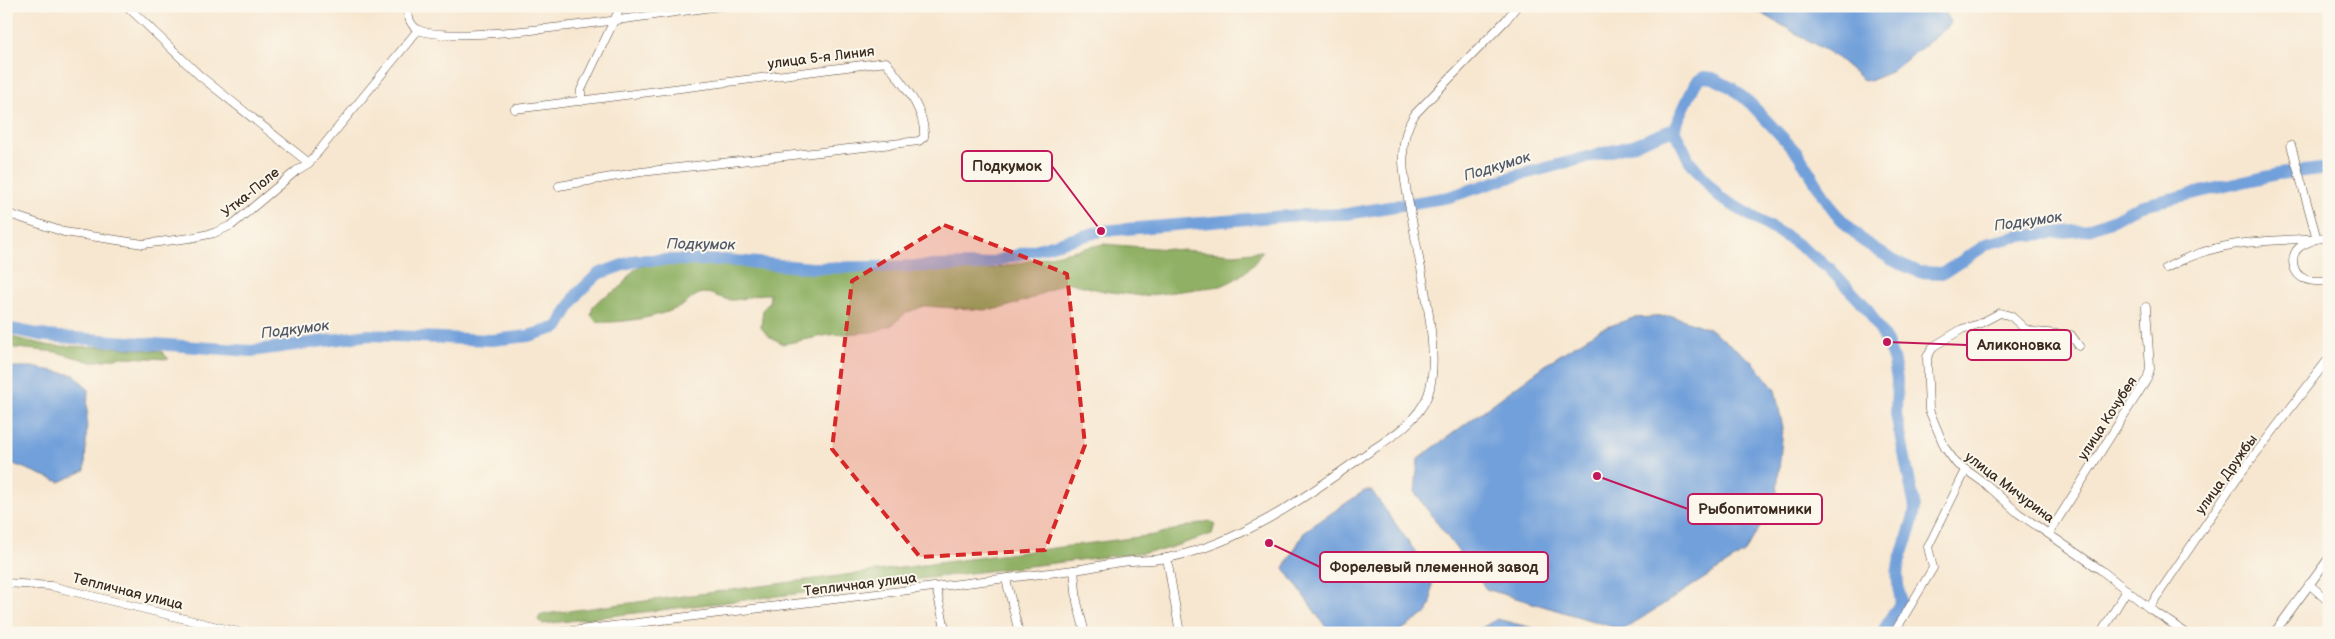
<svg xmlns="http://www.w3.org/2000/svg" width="2335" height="639" font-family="'Balsamiq Sans',sans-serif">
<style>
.forest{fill:#90b165;stroke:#666e42}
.water{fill:#72a0da;stroke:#56657c}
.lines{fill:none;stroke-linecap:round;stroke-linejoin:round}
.river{stroke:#72a0da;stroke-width:12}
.minor-casing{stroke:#574639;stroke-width:9}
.minor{stroke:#fff;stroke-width:8}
.marked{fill:#d62828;fill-opacity:0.2;stroke:#d62828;stroke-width:4;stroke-dasharray:10 6;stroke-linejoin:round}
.labels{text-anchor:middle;stroke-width:4;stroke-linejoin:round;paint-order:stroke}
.street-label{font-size:14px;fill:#3b2a1e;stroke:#fbf7ec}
.water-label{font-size:15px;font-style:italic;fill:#515969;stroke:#fbf7ec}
.leader{fill:none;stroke:#c2185b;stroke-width:2}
.callout-dot{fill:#c2185b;stroke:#fbf7ec;stroke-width:2}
.callout{fill:#fbf7ec;stroke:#c2185b;stroke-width:2}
.callout-label{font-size:15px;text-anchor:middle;font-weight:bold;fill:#3b2a1e}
</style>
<rect width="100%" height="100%" fill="#fbf7ec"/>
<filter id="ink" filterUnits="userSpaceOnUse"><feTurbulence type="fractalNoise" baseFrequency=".02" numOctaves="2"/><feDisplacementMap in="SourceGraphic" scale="10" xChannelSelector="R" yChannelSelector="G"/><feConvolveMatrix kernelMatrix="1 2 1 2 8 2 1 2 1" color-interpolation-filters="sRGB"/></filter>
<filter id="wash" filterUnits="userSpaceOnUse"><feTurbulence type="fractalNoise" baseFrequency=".0096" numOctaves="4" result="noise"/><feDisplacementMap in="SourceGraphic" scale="20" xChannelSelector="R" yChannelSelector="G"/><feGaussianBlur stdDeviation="1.12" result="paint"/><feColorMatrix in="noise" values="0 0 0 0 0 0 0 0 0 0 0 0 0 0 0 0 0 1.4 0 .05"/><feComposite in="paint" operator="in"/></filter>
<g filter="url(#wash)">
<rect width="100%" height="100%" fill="#f7e7d0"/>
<!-- forest -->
<g class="forest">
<path d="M1103,244L1234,254L1262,251C1255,267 1236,281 1220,286L1142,296L1104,291L1066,282L1033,298L1003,308L985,310L924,306L906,313L892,325L873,332L828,335L783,344L767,335L761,327L763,309L769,303L770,294C756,293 745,300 732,300C720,300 711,290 699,294C691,297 687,304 680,307C654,318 624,323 597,322L591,315L593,306L600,299L619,289L633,271L639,267L661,262L837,272L871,266L888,269L943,271L993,269Z"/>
<polygon points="6,336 51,346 113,347 161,351 169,359 121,357 92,362 56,352 6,347"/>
<polygon points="1209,521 1215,524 1212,534 1163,550 543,624 538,620 540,616 545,614 1154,535"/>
</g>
<!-- water -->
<g class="water">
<polygon points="1749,6 1936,6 1946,13 1951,22 1949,26 1891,72 1869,81 1862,79 1835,56"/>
<polygon points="1673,316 1710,329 1754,363 1775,390 1783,428 1776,501 1744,553 1623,630 1486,589 1415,493 1418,459 1555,358 1601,329 1633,318"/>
<polygon points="6,367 32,367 75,375 88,389 85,470 60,482 6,461"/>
<polygon points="1364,491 1372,491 1422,561 1432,582 1431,603 1427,613 1397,633 1330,633 1284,568 1305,531"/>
<polygon points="1497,619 1548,632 1550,633 1473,633"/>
</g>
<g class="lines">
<!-- river -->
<g class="river">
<path d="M1674,129L1689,160L1719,197L1790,239L1828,267L1867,308L1887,342L1894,362L1897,380L1896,414L1915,508C1913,529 1902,547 1898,568C1896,579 1899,591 1901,602L1882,633"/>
<polyline points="6,328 47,336 251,351 368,335 492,340 528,336 558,327 577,294 598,274 637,260 725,260 812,268 982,265 1101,231 1299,215 1347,214 1449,197 1508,178 1630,146 1674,129 1696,82 1704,77 1713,78 1732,88 1751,104 1798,154 1835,213 1863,241 1892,260 1919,272 1943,273 1989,243 2020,236 2085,230 2113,220 2139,206 2278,174 2329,168"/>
</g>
</g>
</g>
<g filter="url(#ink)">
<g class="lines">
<!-- minor casing -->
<g class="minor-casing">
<g id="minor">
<polyline points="127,6 200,76 309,163"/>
<path d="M407,6C408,15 409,24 417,29C448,48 672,12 720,6"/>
<polyline points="581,101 581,90 621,6"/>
<path d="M515,109L886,62C901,82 926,109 924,137L919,141L641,172L559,186"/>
<polyline points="2291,145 2317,239"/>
<polyline points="6,213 64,232 143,244 190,238 214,233 232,225 296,171 309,163 418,30"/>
<path d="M2315,239C2311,242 2305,243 2301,246C2289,254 2291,274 2305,279C2311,282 2322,281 2329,281"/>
<path d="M2166,268C2221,238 2268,241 2329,238"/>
<polyline points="2079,346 2071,335 2035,332 2025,329 2011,316 2000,313 1979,324 1962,329 1934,346 1927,357 1929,410 1945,448 1956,463 1986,484 2018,513 2101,570 2149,608 2186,633"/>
<polyline points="2049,533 2147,379 2150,369 2146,307"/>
<polyline points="1167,558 1180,633"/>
<polyline points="1074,570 1077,602 1085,633"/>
<polyline points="1006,579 1019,633"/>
<polyline points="6,583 51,586 242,633"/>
<polyline points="2309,584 2329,602"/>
<polyline points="936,587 946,633"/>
<polyline points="2149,608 2237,478 2329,358"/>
<path d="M555,633L1074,570C1090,568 1106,564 1122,562C1137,560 1153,561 1167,558C1239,544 1305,498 1363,456C1387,440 1417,423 1428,395C1442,355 1421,273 1414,231C1408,193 1392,147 1415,114L1506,20L1517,6"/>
<polyline points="1894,633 1933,568 1928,547 1966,470"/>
<polyline points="2101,633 2127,590"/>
<polyline points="2274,633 2329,558"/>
</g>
</g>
<!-- minor -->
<use href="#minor" class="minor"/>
</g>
</g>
<!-- marked area -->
<path class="marked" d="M944,225L1067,274L1085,445L1045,550L920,557L832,449L852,281Z"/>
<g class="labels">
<!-- street labels -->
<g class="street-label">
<text transform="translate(821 57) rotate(-7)" y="5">улица 5-я Линия</text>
<text transform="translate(250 192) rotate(-39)" y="5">Утка-Поле</text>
<text transform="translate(2107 418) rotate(-57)" y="5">улица Кочубея</text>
<text transform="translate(2226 474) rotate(-54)" y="5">улица Дружбы</text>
<text transform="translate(2010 487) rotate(37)" y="5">улица Мичурина</text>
<text transform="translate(860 584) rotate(-7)" y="5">Тепличная улица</text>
<text transform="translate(128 591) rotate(14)" y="5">Тепличная улица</text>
</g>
<!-- water labels -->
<g class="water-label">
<text transform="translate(1497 166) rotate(-17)" y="5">Подкумок</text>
<text transform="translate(2028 221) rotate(-8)" y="5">Подкумок</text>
<text transform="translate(701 244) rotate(1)" y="5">Подкумок</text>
<text transform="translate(295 329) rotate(-7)" y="5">Подкумок</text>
</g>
</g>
<!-- callouts -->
<path class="leader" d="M1101 231L1052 166M1887 342L1967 345M1597 476L1688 509M1269 543L1320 567"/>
<g class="callout-dot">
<circle cx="1101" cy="231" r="5"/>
<circle cx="1887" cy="342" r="5"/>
<circle cx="1597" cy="476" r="5"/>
<circle cx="1269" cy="543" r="5"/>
</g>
<g class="callout">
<rect x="962" y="151" width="90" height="30" rx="5"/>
<rect x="1967" y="330" width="104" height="30" rx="5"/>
<rect x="1688" y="494" width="134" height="30" rx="5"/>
<rect x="1320" y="552" width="228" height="30" rx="5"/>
</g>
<g class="callout-label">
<text x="1007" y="171">Подкумок</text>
<text x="2019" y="350">Аликоновка</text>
<text x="1755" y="514">Рыбопитомники</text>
<text x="1434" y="572">Форелевый племенной завод</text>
</g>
<!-- margin -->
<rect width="2335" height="639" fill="none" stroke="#fbf7ec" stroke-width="25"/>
</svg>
